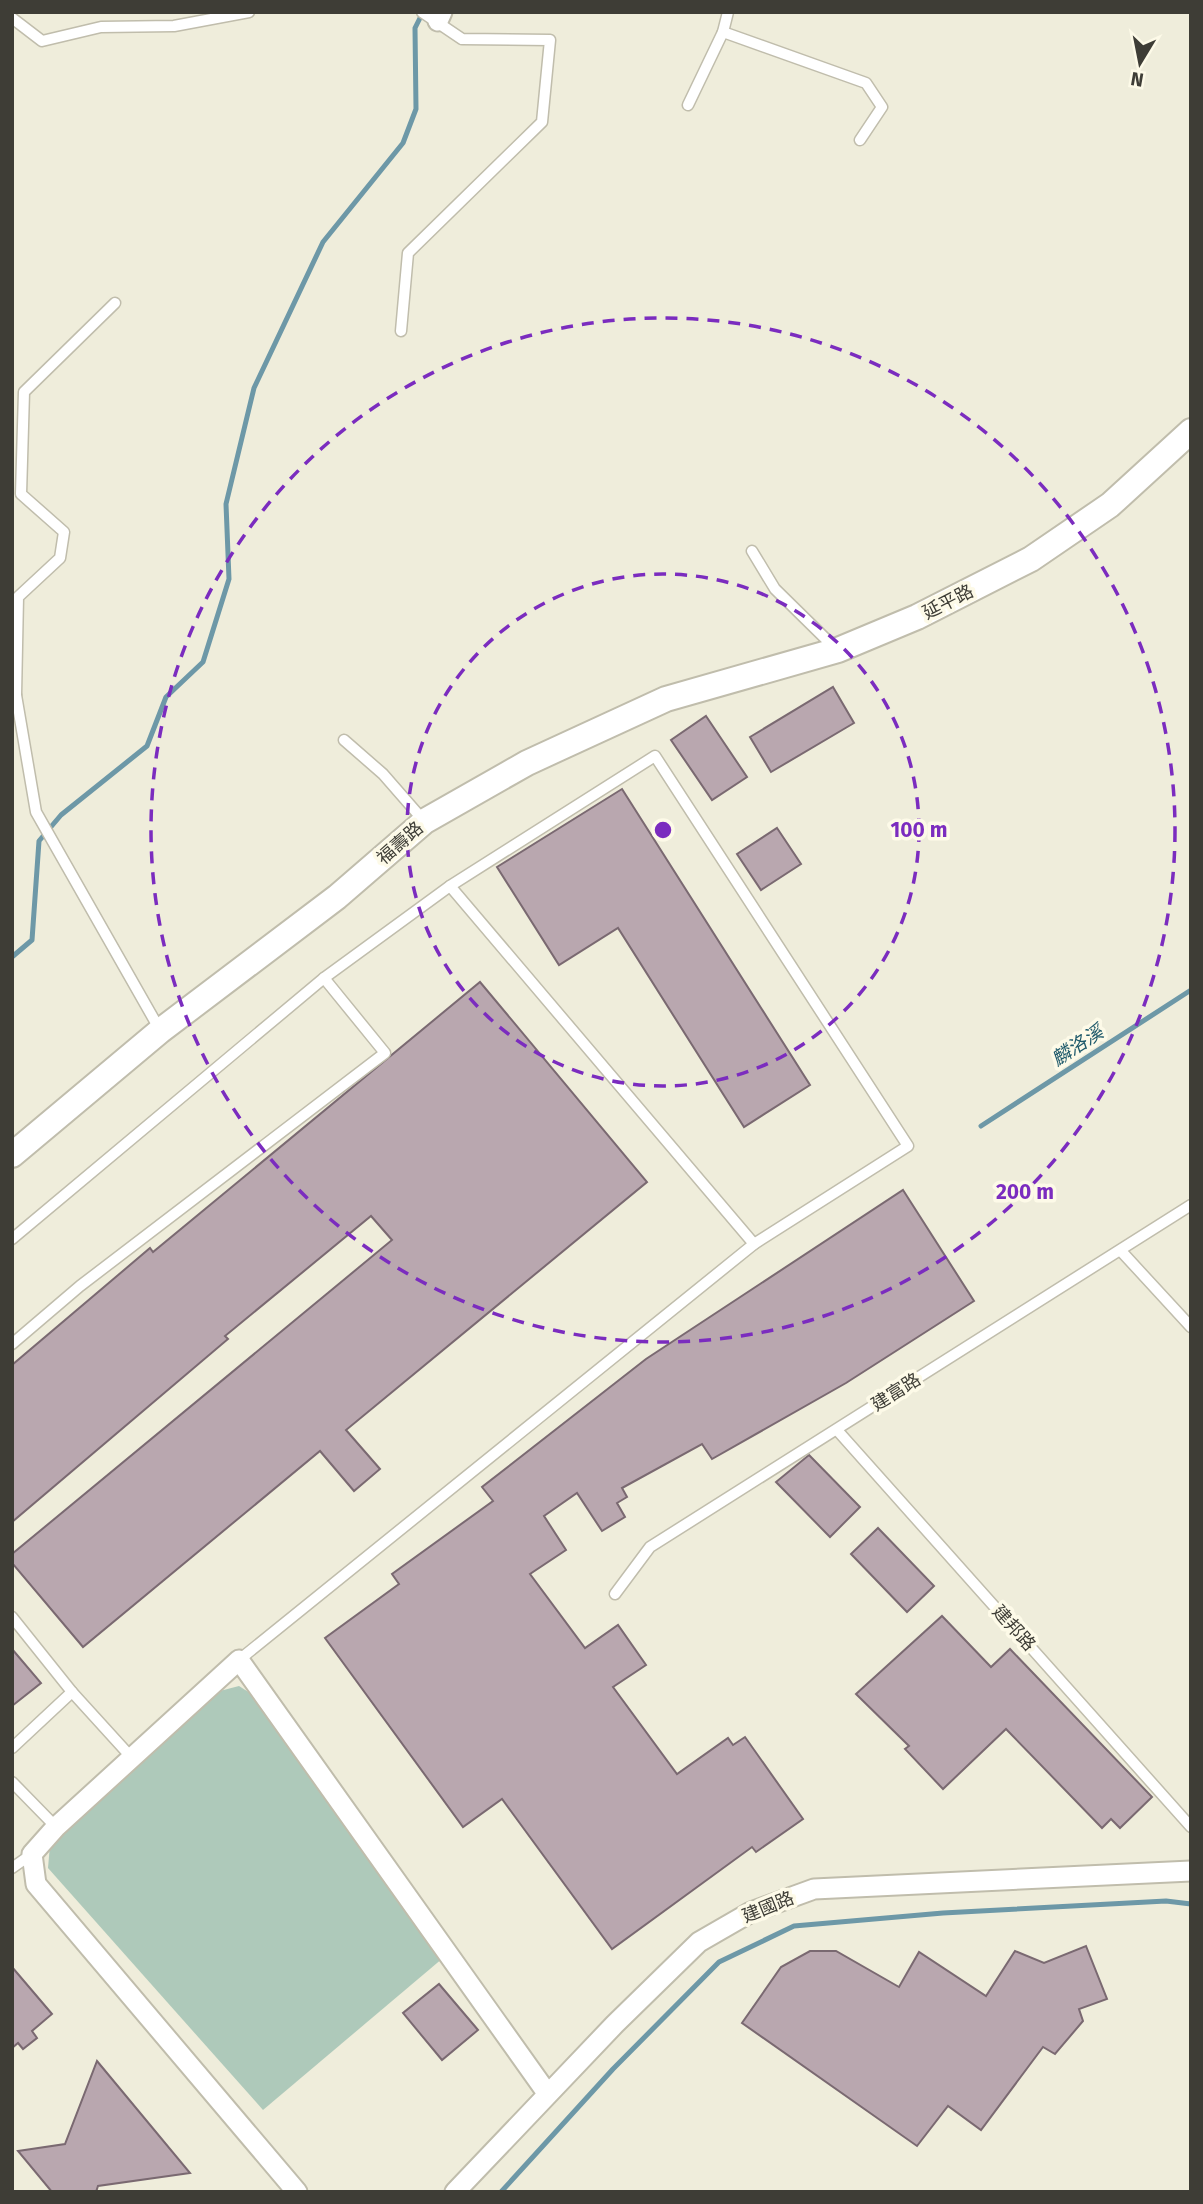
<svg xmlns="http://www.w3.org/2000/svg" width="1203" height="2204" font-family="'Fira Sans','Noto Sans TC',sans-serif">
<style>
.green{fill:#aec9ba}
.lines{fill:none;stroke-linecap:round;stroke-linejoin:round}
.stream{stroke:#6d98a7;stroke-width:5}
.building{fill:#b9a7af;stroke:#7a6971;stroke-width:2}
.service-casing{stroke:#c0bdac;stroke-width:13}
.minor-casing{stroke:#c0bdac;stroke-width:23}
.tertiary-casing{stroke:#c0bdac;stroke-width:28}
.service{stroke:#fff;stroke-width:10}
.minor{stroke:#fff;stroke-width:19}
.tertiary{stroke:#fff;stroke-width:24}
.ring{fill:none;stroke:#7b2cbf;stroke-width:3.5;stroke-dasharray:12 9}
.labels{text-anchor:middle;stroke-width:7;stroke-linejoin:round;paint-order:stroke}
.street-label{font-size:18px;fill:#3e3d36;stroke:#fdfae8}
.water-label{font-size:19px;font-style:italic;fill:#1e596a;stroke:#fdfae8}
.centre{fill:#7b2cbf;stroke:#fdfae8;stroke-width:3.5}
.ring-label{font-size:21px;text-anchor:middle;font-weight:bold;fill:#7b2cbf;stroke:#fdfae8;stroke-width:7;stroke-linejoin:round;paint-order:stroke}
</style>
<rect width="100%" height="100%" fill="#efeddb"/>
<!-- green -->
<polygon class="green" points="239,1686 250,1693 443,1958 263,2110 48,1868 50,1845 216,1692"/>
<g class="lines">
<!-- stream -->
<g class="stream">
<polyline points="12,957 32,940 39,841 61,815 147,746 166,697 203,662 229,579 226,504 254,388 323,242 403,143 416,109 415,28 423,12"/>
<polyline points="981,1126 1191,990"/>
<polyline points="501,2192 613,2069 719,1962 794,1926 943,1913 1166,1901 1191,1904"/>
</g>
</g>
<!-- building -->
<g class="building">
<polygon points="833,687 854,723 771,772 750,737"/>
<polygon points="706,716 747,777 712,800 671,740"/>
<polygon points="622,789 810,1085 744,1127 618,928 559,965 497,867"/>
<polygon points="777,828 801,864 761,890 737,854"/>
<polygon points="480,982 647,1182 346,1430 380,1469 354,1491 320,1451 83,1647 12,1563 12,1554 392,1240 371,1216 225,1336 228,1339 12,1522 12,1365 150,1248 153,1252"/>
<polygon points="903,1190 974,1301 846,1383 712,1459 702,1444 622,1488 627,1497 617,1503 625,1517 602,1531 577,1493 544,1516 566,1550 530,1574 585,1648 618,1625 646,1665 613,1687 677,1774 728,1738 733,1745 745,1737 803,1819 756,1852 752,1847 612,1949 502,1799 463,1827 325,1638 399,1584 392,1574 493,1501 482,1487 646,1359"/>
<polygon points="809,1455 860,1507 830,1537 776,1482"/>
<polygon points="878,1528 934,1586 907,1612 851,1554"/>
<polygon points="942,1616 991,1667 1010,1649 1152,1797 1120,1828 1111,1819 1102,1828 1006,1729 943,1789 905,1749 909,1746 856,1694"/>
<polygon points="12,1649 41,1683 12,1706"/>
<polygon points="1086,1946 1107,1999 1079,2009 1083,2021 1055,2054 1043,2047 981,2130 948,2106 917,2146 742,2023 781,1967 810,1951 836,1951 899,1987 919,1952 986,1996 1015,1951 1044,1963"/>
<polygon points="12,1967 52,2014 32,2031 37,2038 23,2049 18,2043 12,2048"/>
<polygon points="439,1984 478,2030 442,2060 403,2013"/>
<polygon points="97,2061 190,2173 98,2186 96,2192 52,2192 18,2151 65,2144"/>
</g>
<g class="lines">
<!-- service casing -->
<g class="service-casing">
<g id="service">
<polyline points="12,18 42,41 101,27 174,26 249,12"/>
<polyline points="723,32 866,83 882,107 860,140"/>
<polyline points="688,105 723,32 728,12"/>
<polyline points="401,331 408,253 542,122 550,40 462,39 422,12"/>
<polyline points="752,551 775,589 835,648"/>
<polyline points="16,695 18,597 60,558 64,532 21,494 24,392 115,303"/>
<polyline points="13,697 16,695 36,812 160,1030"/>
<polyline points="344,740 383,774 424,821"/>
<polyline points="450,886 754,1244"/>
<polyline points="12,1239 324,978 450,886 655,756 908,1146 754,1244 239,1660"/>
<polyline points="1121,1251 1191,1327"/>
<polyline points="12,1344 80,1286 385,1053 324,978"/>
<polyline points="837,1430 1191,1827"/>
<polyline points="615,1594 650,1547 1191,1205"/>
<polyline points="12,1617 72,1692 132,1758"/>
<polyline points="12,1748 72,1692"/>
<polyline points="12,1782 56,1827"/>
<polyline points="12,1868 32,1854"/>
</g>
</g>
<!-- minor casing -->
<g class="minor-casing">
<g id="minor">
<polyline points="438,21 442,12"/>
<polyline points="297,2192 36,1884 32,1854 56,1827 239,1660 547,2093"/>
<polyline points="455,2192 615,2024 699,1942 751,1912 814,1889 1191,1871"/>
</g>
</g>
<!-- tertiary casing -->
<g class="tertiary-casing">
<polyline id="tertiary" points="12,1155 160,1031 337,897 425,821 527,763 666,699 838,650 917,617 1031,559 1110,505 1191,431"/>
</g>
<!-- service -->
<use href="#service" class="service"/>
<!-- minor -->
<use href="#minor" class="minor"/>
<!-- tertiary -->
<use href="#tertiary" class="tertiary"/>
</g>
<!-- distance rings -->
<g class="ring">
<circle cx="663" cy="830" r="256"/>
<circle cx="663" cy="830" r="512"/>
</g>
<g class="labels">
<!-- street labels -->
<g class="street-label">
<text transform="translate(948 602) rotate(-27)" y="6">延平路</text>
<text transform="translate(400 843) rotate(-41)" y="6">福壽路</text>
<text transform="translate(896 1392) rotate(-32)" y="6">建富路</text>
<text transform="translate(1014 1628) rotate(48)" y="6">建邦路</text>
<text transform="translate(768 1907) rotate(-22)" y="6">建國路</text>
</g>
<!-- water labels -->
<g class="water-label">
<text transform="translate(1077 1045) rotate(-33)" y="7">麟洛溪</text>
</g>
</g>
<circle cx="663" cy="830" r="10" class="centre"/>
<g class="ring-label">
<text x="919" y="837">100 m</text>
<text x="1025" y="1199">200 m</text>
</g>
<!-- border -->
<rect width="1203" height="2204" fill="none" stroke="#3e3d36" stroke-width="28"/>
<!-- north arrow -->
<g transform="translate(1140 63) rotate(190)" stroke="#fdfae8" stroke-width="5" paint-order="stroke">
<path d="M0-5L12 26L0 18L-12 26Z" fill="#3e3d36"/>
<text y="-10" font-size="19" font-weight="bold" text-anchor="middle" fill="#3e3d36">N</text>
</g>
</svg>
